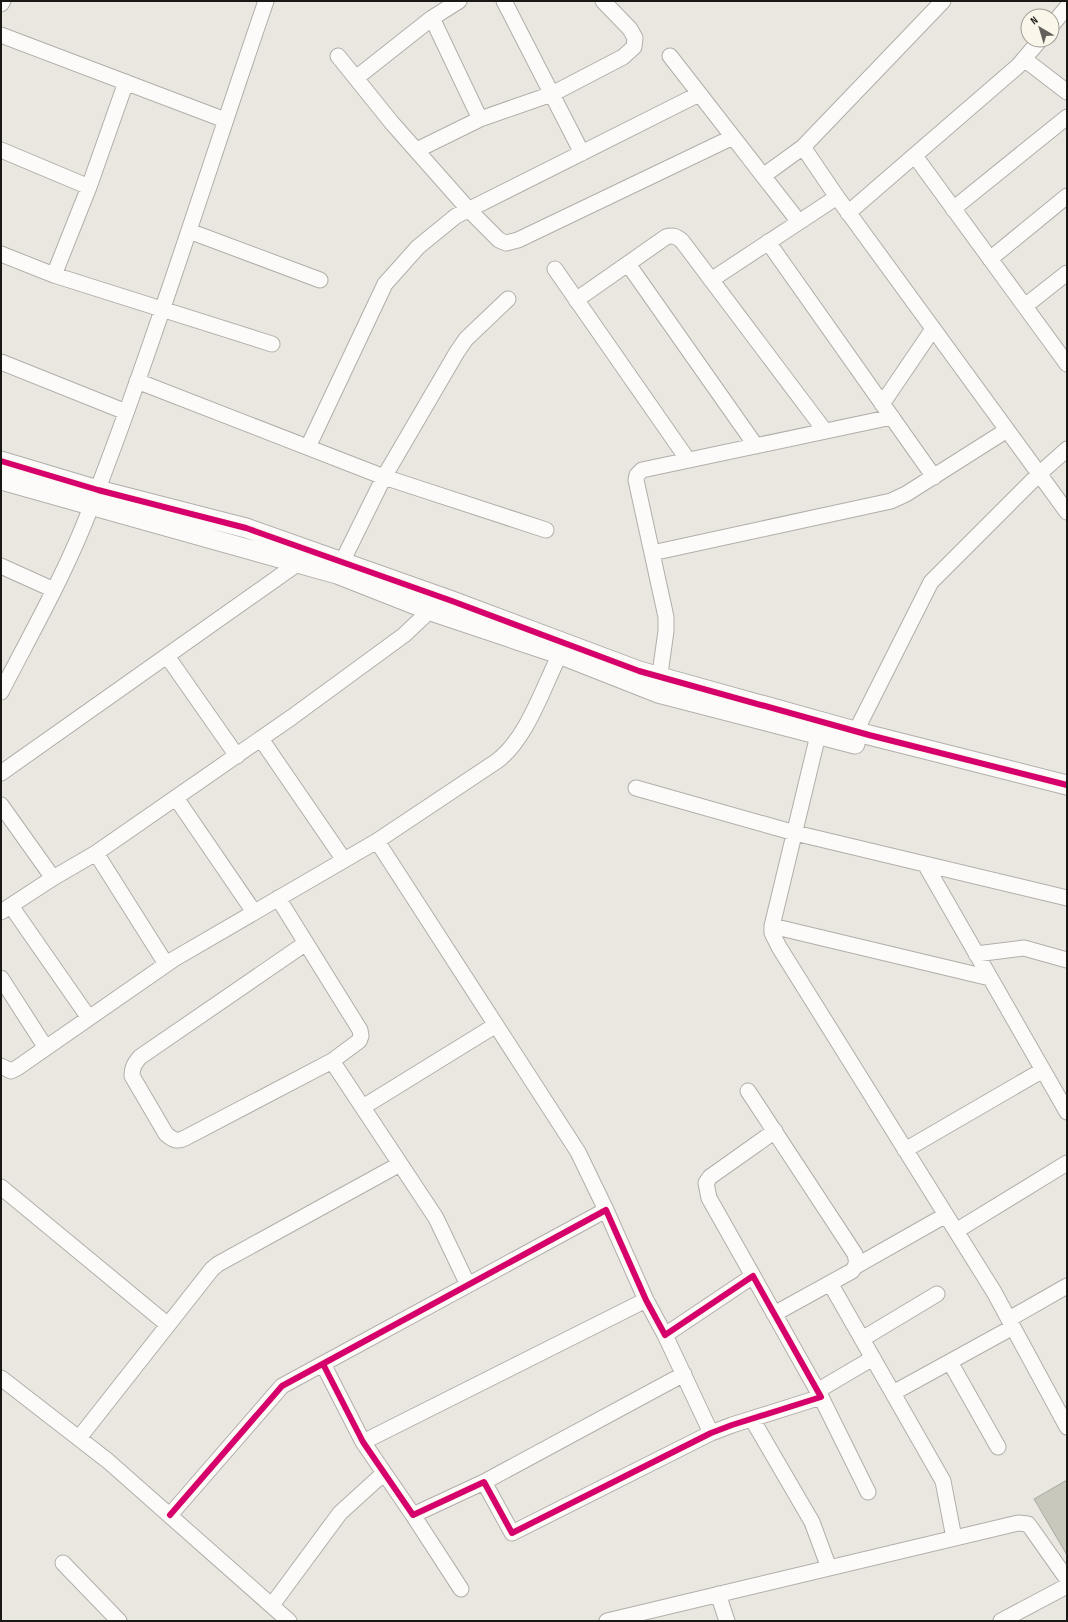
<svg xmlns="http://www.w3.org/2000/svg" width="1068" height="1622" viewBox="0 0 1068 1622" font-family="'Sofia Sans Condensed',sans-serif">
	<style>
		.building { fill: #c8c9bc; stroke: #aaa9a5 }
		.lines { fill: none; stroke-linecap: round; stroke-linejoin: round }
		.minor-casing { stroke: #b1aea9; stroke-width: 17 }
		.tertiary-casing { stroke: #b1aea9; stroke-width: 21 }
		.minor { stroke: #fcfbfa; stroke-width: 15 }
		.tertiary { stroke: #fcfbfa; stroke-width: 19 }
		.cycleway-casing { stroke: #fbf6ea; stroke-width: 8 }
		.cycleway { stroke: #d6006c; stroke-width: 6 }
	</style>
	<rect width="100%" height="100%" fill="#eae7e0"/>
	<path class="building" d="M1067 1480V1555L1034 1499Z"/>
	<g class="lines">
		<g class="minor-casing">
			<path id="minor" d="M504 1 582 153
				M1 4 3 1
				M432 18 480 119
				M1052 25 1067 7
				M1 35 225 120
				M338 56 392 123 469 210 499 240 506 243 518 240 733 137
				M670 56 799 222
				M1024 59 1067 92
				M356 78 432 18 459 1
				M803 147 837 197 1067 512
				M1 150 89 187
				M417 150 480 119 552 94 623 57 634 47 635 38 630 29 603 1
				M915 156 1067 364
				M763 176 803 147 943 1
				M953 209 1067 117
				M848 213 1018 66 1040 40
				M189 231 320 280
				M768 242 934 477
				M1 254 54 275 272 344
				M990 259 1067 196
				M628 264 756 446
				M555 269 688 460
				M54 275 89 187 126 82
				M711 280 837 197
				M576 300 666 237C673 235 676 236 682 241L825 431
				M1025 306 1067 273
				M1 362 126 412
				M137 381 384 477 546 530
				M882 404 933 329
				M308 447 385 284 418 247 456 216 699 94
				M652 553 891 501 906 494 1007 430
				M342 562 384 477 457 352 466 339 508 299
				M1 566 54 590
				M167 656 237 756
				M658 688 666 631V617L636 480 637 475 642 470 892 417
				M1 692C33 630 68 569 92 504 156 339 208 169 266 1
				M822 724 818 735 772 926V933L779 947 994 1292 1067 1427
				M261 739 344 860
				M854 741 856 731 931 582 1039 474 1067 449
				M1 773 304 559
				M636 788 795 833 1067 898
				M176 798 254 912
				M1 805 53 878
				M377 841 578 1152 606 1210
				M96 853 166 964
				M925 864 1067 1112
				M278 898 360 1030 361 1036 359 1041 332 1061 185 1138C177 1142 173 1140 166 1134L132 1076C132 1067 135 1063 140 1057L306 943
				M11 906 89 1018
				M1 912 53 878 96 853 292 717 404 635 437 604
				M772 926 990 978
				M976 954 1024 948 1067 960
				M1 978 46 1048
				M332 1061 436 1218 468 1285
				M1 1066 11 1071 17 1068 174 959 377 841 497 761C529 737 545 681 564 646
				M748 1091 855 1254C857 1262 857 1265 852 1271L774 1314
				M363 1107 496 1025
				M905 1150 1043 1070
				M1 1187 168 1325
				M956 1231 1067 1163
				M856 1266 946 1215
				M753 1276 709 1198 706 1183 710 1177 775 1131
				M830 1283 943 1481 954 1538
				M1009 1319 1067 1286
				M665 1335 711 1433
				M862 1339 937 1294
				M950 1362 998 1447
				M1 1378 108 1461 289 1621
				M817 1391 873 1358
				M893 1393 1013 1327
				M821 1397 868 1492
				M752 1419 812 1522 829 1568
				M79 1438 212 1269 218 1264 400 1164
				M363 1442 646 1300
				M484 1482 684 1374
				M170 1515 282 1386 606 1210 646 1300 665 1335 753 1276 821 1397 732 1425 711 1433 512 1533 484 1482 413 1515 363 1442 323 1364
				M413 1515 461 1589
				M63 1563 119 1621
				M718 1594 727 1621
				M272 1605 340 1513 384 1473
				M607 1621 1018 1523 1028 1524 1031 1528 1067 1579
				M1001 1621 1067 1586"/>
		</g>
		<g class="tertiary-casing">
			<path id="tertiary" d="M1 461 98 490 246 528 452 601 639 671 869 735 1067 785
				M1 480 337 574 431 611 559 654 658 693 855 744"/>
		</g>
		<use href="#minor" class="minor"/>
		<use href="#tertiary" class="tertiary"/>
		<g class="cycleway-casing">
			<path id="cycleway" d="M1 461 98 490 246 528 452 601 639 671 869 735 1067 785
				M170 1515 282 1386 606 1210 646 1300 665 1335 753 1276 821 1397 732 1425 711 1433 512 1533 484 1482 413 1515 363 1442 323 1364"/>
		</g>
		<use href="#cycleway" class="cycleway"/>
	</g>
	<rect width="1068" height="1622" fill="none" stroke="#1a1814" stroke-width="4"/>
	<g transform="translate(1040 28) rotate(322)"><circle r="19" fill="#fbf6ea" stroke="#a19d94"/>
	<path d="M0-3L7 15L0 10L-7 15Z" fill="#63605b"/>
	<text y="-6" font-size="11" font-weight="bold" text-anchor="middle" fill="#1a1814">N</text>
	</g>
</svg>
